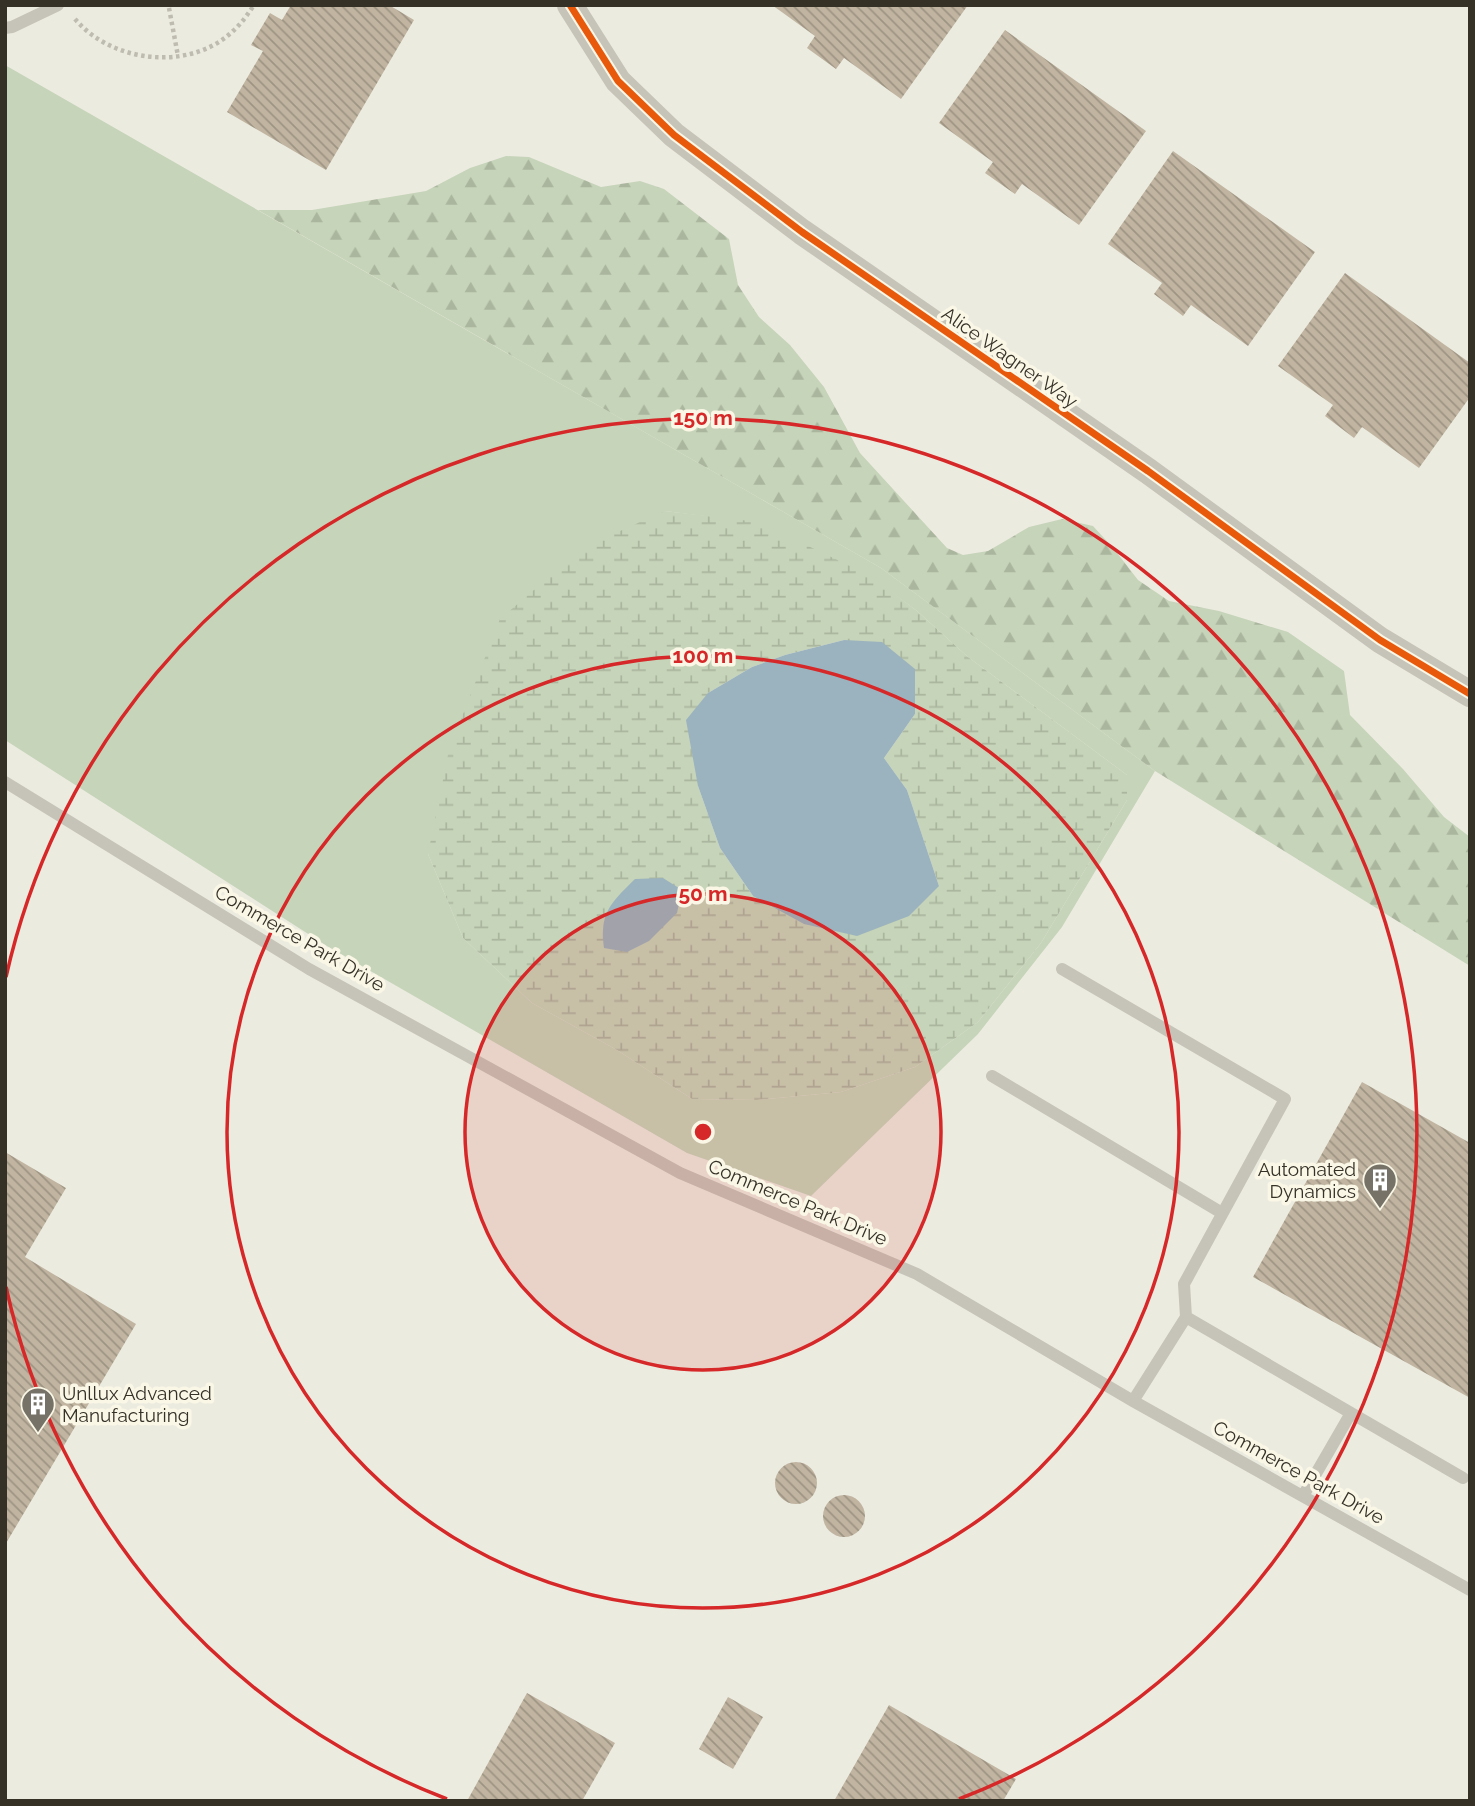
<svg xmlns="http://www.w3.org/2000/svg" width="1475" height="1806" viewBox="0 0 1475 1806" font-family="Raleway,sans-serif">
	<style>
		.grass { fill: #c6d4b9; fill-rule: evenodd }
		.forest { fill: url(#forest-firs) }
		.wetland { fill: url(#wetland-marsh); fill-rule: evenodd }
		.water { fill: #9bb3be }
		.building { fill: url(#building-back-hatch) }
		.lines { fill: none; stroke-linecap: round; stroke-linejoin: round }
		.path { stroke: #bebbb1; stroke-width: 4.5; stroke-dasharray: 3.5 3.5; stroke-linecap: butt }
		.service { stroke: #c6c3b8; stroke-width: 12 }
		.minor { stroke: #c6c3b8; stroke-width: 26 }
		.cycleway-casing { stroke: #faf7e6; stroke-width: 11 }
		.cycleway { stroke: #e8590c; stroke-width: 7 }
		.ring { fill: none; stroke: #d62828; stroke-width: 3.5 }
		.labels { text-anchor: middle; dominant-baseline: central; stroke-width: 7; stroke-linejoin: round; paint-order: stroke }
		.street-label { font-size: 19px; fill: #363127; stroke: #faf7e6 }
		.poi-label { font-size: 19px; fill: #363127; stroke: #faf7e6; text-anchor: end }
		.centre { fill: #d62828; stroke: #faf7e6; stroke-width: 3.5 }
		.ring-label { font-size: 21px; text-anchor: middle; font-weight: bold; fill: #d62828; stroke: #faf7e6; stroke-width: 7; stroke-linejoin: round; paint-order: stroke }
	</style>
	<defs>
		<pattern id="forest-firs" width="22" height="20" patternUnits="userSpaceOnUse" patternTransform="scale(1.75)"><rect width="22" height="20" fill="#c6d4b9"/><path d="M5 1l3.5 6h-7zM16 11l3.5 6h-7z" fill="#abb69f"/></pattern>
		<pattern id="wetland-marsh" width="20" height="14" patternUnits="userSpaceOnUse" patternTransform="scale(1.75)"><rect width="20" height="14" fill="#c6d4b9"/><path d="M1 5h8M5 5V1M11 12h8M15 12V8" fill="none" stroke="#abb69f"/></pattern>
		<pattern id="building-back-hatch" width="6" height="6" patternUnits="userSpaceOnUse" patternTransform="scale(1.75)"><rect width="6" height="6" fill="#c1b5a1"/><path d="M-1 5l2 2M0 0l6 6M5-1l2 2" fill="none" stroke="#9e9483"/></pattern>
	</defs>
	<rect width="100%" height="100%" fill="#ecebe0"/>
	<path class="grass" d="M5 65 881 568 1155 771 1062 927 978 1034 811 1196 687 1153 327 946 5 740ZM665 511 758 523 871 577 917 611 968 657 1127 775V800L1041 943 978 1022 915 1067 841 1092 757 1100 692 1099 617 1050 532 1003 463 938 428 854Z"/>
	<path class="forest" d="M506 156 529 157 601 187 640 181 664 189 729 239 738 285 759 317 790 345 824 387 860 453 947 548 963 555 988 551 1029 527 1062 519 1093 526 1114 549 1138 580 1169 601 1219 611 1288 632 1344 671 1350 715 1403 769 1444 817 1470 837V966L1155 771 881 568 258 210H312L426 191 470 168Z"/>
	<path class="wetland" d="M665 511 758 522 871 576 917 611 968 657 1127 775V800L1041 943 978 1022 915 1067 841 1092 757 1100 692 1099 617 1050 532 1003 463 938 428 854 449 750 500 619 584 547ZM844 640 915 714 884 758 907 790 939 886 753 896 720 848 698 786 708 693 752 667 785 655Z"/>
	<path class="water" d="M844 640 882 642 915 669V714L884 758 907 790 939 886 909 916 857 936 804 924 753 896 720 848 698 786 686 720 708 693 752 667 785 655Z
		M663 878 682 890 677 913 649 941 627 952 604 948C599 912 612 902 635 879Z"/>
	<path class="building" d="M291 5H389L414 20 326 170 227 112 263 51 251 45 270 13 282 20Z
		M772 5H968L901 99 844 58 836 69 807 48 815 36Z
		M1005 30 1146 131 1079 225 1022 184 1015 194 985 173 993 162 939 123Z
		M1173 151 1315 252 1248 346 1191 305 1183 316 1154 294 1162 283 1108 244Z
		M1345 273 1470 363V397L1419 468 1362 427 1354 438 1325 416 1333 405 1278 366Z
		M1362 1082 1470 1143V1398L1253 1277Z
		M5 1152 66 1188 25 1257 136 1324 5 1545Z
		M775 1483a21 21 0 1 1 42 0a21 21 0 1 1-42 0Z
		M823 1516a21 21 0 1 1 42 0a21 21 0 1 1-42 0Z
		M527 1693 615 1743 582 1801H467Z
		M728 1697 763 1717 733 1769 699 1749Z
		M889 1705 1016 1779 1003 1801H834Z"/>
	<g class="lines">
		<path class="path" d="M169 8 178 56
			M75 19C112 63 190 72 233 31 241 24 248 14 254 5"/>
		<path class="service" d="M5 28 12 27 58 5
			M5 782 309 969 680 1173 917 1274 1133 1401 1470 1590
			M1062 969 1285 1099 1184 1284 1186 1317 1133 1401
			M992 1076 1222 1213
			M1186 1317 1351 1413
			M1303 1496 1351 1413 1463 1478"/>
		<path class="minor" d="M570 5 618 81 674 135 802 232 1148 471 1380 640 1470 694"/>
		<g class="cycleway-casing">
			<path id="cycleway" d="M570 5 618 81 674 135 802 232 1148 471 1380 640 1470 694"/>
		</g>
		<use href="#cycleway" class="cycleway"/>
	</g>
	<circle cx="703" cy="1132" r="238" fill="#d62828" fill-opacity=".12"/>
	<g class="ring">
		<circle cx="703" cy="1132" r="238"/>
		<circle cx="703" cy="1132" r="476"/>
		<path d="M447 1799A714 714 0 0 1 6 1287M6 977A714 714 0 1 1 959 1799"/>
	</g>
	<defs>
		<g id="building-pin" transform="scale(1.75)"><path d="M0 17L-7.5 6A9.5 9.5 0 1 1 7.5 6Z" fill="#767268" stroke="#faf7e6"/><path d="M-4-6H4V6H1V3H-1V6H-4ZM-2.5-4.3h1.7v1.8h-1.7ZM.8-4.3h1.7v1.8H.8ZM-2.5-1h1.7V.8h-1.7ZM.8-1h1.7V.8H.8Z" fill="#fff"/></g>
	</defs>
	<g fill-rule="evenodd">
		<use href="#building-pin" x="1380" y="1180"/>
		<use href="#building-pin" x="38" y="1404"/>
	</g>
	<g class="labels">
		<g class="street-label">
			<text transform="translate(1010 357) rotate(35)">Alice Wagner Way</text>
			<text transform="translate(300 938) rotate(30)">Commerce Park Drive</text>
			<text transform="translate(798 1202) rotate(23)">Commerce Park Drive</text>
			<text transform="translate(1299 1472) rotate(29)">Commerce Park Drive</text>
		</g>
		<g class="poi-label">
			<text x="1356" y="1169">Automated<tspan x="1356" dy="22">Dynamics</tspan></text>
			<text x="62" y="1393" text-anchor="start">Unllux Advanced<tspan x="62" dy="22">Manufacturing</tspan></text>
		</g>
	</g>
	<circle cx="703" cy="1132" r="10" class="centre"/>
	<g class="ring-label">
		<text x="703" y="425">150 m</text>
		<text x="703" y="663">100 m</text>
		<text x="703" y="901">50 m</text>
	</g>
	<rect width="1475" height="1806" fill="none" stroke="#363127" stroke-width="14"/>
</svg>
